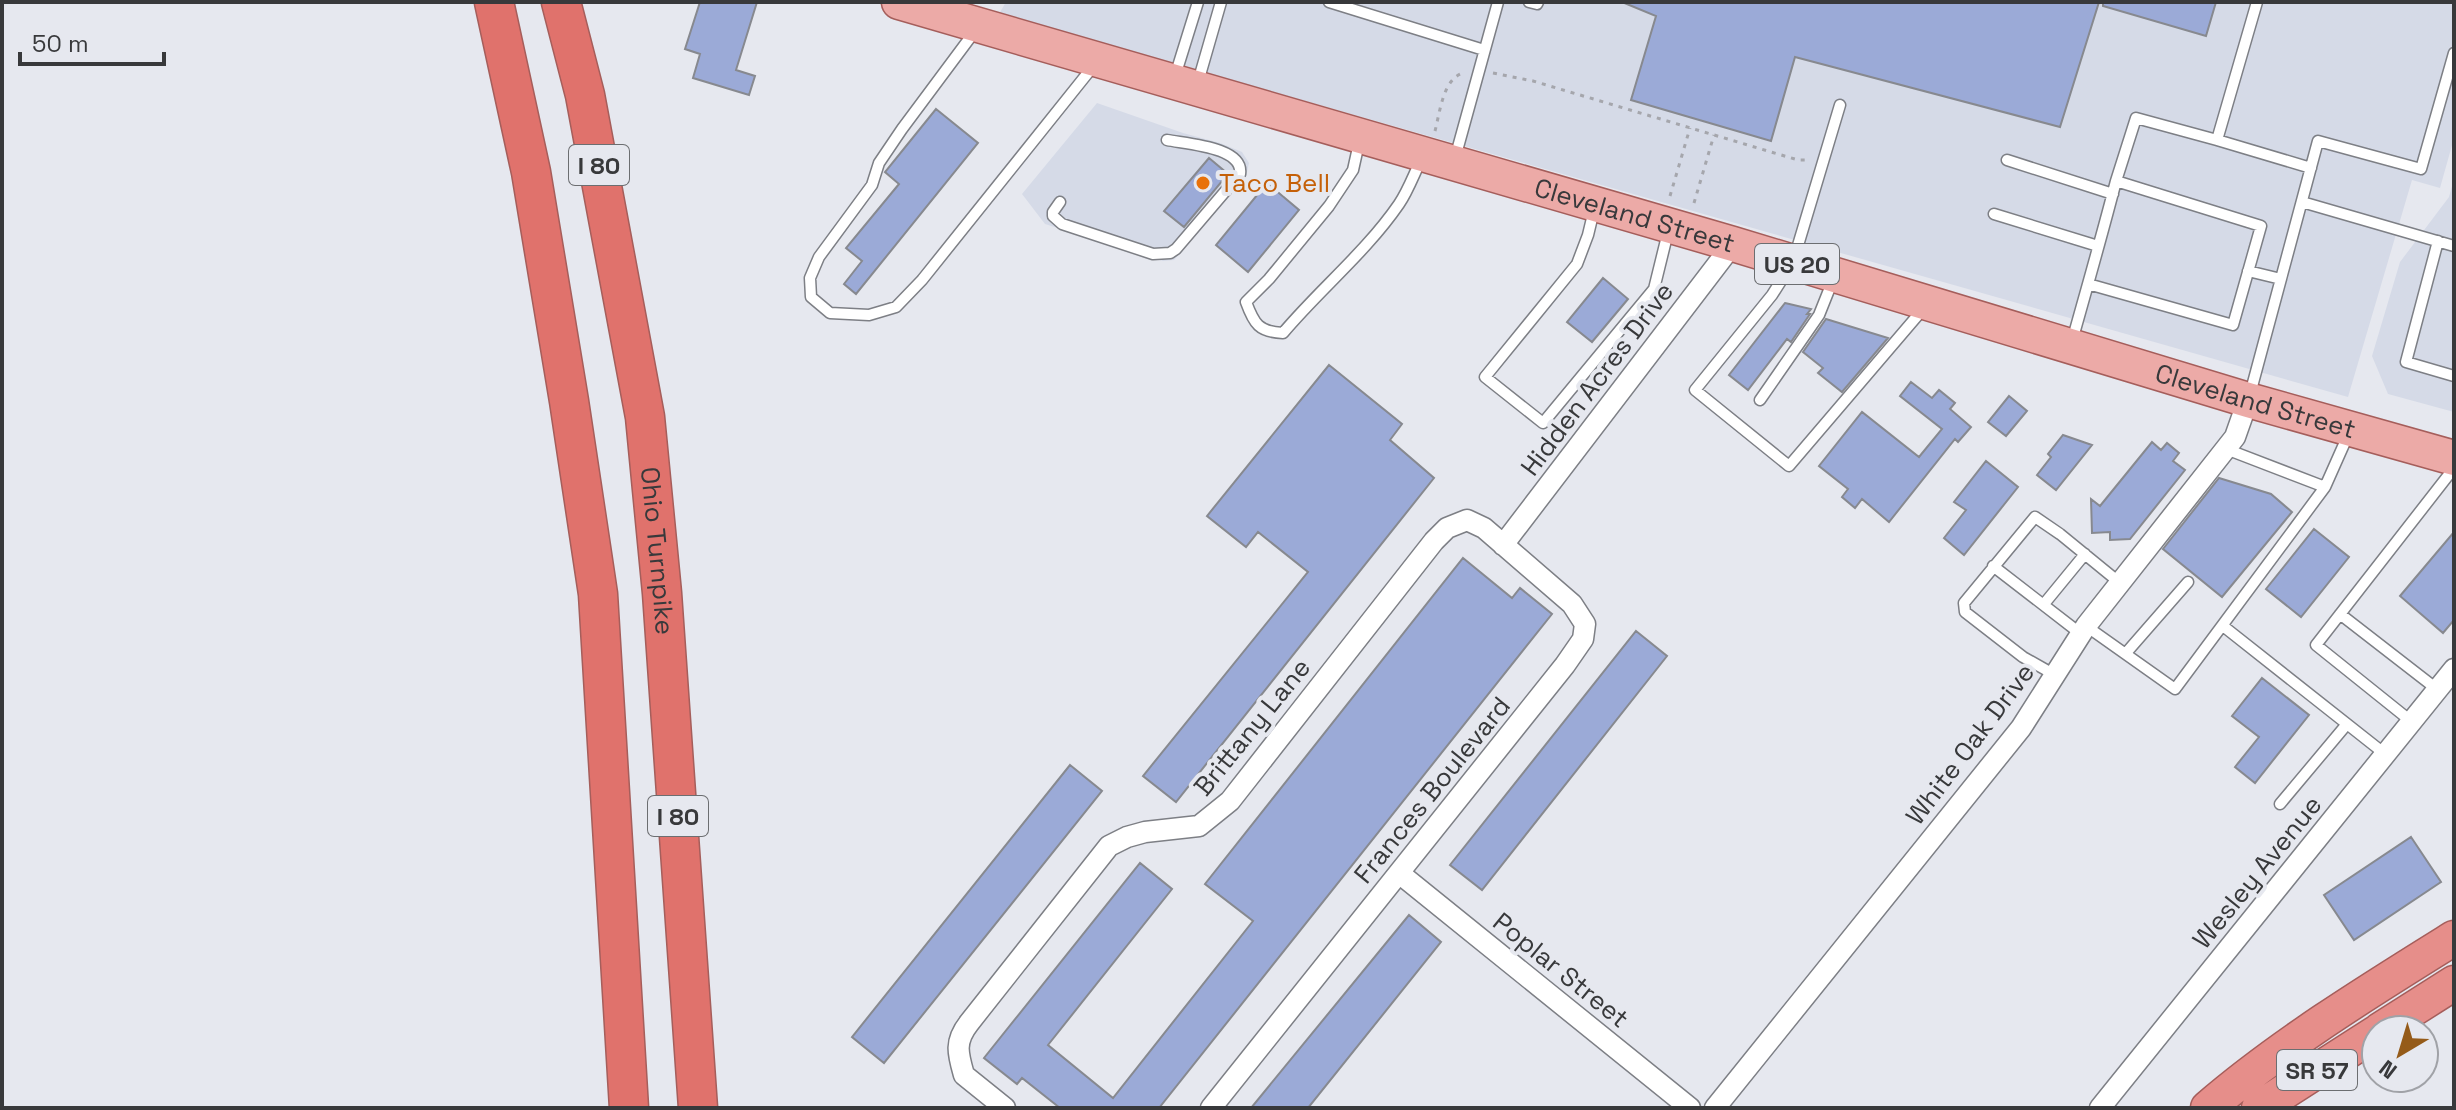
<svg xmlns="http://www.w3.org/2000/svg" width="2456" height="1110" viewBox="0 0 2456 1110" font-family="'Space Grotesk',sans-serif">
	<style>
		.built { fill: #d5dae7 }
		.building { fill: #9baad7; stroke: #87898f; stroke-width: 2 }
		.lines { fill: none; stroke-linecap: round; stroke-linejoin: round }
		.service-casing { stroke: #7d7f85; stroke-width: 13 }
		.minor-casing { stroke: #7d7f85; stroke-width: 23 }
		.primary-casing { stroke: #a55e5b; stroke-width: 37 }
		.trunk-casing { stroke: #a55e5b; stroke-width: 37 }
		.motorway-casing { stroke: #a55e5b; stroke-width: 41 }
		.path { stroke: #a5a6ac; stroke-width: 3; stroke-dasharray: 4 6; stroke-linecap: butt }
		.service { stroke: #fff; stroke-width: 10 }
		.minor { stroke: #fff; stroke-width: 20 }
		.primary { stroke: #ecaaa7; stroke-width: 34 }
		.trunk { stroke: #e68e8a; stroke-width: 34 }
		.motorway { stroke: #e0726c; stroke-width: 38 }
		.food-dot { fill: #e8710a; stroke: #e6e8ef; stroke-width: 3 }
		.labels { text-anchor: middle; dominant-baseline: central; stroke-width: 8; stroke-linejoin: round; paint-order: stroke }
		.shield { fill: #e6e8ef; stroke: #6c6e71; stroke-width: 2 }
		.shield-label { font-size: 24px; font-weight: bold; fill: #38393b }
		.food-label { font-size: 26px; fill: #c56008; stroke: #e6e8ef; text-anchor: start }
		.street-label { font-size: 26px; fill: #38393b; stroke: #e6e8ef }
	</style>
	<rect width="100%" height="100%" fill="#e6e8ef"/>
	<path class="built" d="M1006 2H2454V138L2440 188 2412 180 2348 397 999 14Z
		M1097 103 1183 133 1220 143 1242 152 1249 163 1246 177 1174 260 1163 261 1045 224 1022 194Z
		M2454 179V412L2388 394 2372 356 2400 262 2449 197Z"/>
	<path class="building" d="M700 2H757L736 70 755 76 749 95 693 78 700 54 685 49Z
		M1622 2H2099L2060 127 1795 57 1771 141 1631 100 1656 16Z
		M2103 2H2216L2206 36 2103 6Z
		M936 109 978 143 856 294 844 284 862 261 846 248 899 184 885 172Z
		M1209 158 1228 174 1184 227 1164 211Z
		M1267 183 1299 210 1248 272 1216 245Z
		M1603 278 1628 299 1592 342 1567 322Z
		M1785 303 1811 309 1807 314H1810L1791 342 1787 339 1748 390 1729 375Z
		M1826 319 1888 338 1842 392 1818 373 1823 368 1803 352Z
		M1329 365 1402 424 1390 440 1434 478 1176 802 1143 776 1308 572 1258 532 1246 547 1207 516Z
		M1911 382 1932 398 1939 390 1955 403 1950 409 1971 427 1958 442 1955 439 1889 522 1862 499 1855 508 1842 497 1848 489 1819 466 1862 412 1919 457 1942 429 1900 396Z
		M2009 396 2027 411 2006 436 1988 422Z
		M2063 435 2092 445 2056 490 2037 475 2051 457 2048 454Z
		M2152 442 2161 450 2167 443 2179 453 2173 461 2185 470 2130 539 2110 540V532L2092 533 2091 499 2100 506Z
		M1986 461 2018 487 1964 555 1944 538 1966 510 1954 502Z
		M2219 478 2271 494 2292 512 2222 597 2163 549Z
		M2314 529 2349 557 2301 617 2266 589Z
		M2454 532V620L2443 633 2400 596Z
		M1463 558 1512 598 1520 588 1552 614 1159 1108H1060L1022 1078 1017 1084 984 1058 1140 863 1172 889 1048 1045 1113 1098 1253 921 1205 884Z
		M1636 631 1667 656 1482 890 1450 865Z
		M2262 678 2309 715 2255 783 2235 767 2259 737 2232 716Z
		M1070 765 1102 791 884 1063 852 1037Z
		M2411 837 2441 882 2354 940 2324 895Z
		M1409 915 1441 942 1308 1108H1251Z"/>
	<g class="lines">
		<g class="service-casing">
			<path id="service" d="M1329 2 1484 50
				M1529 2 1537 4 1538 2
				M2257 2 2217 140 2311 168
				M975 31 902 129 879 163 872 185 819 257 810 278 811 297 830 313 869 315 896 307 922 280 1095 64
				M1175 76 1198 2
				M1198 82 1221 2
				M1840 105 1793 262 1772 295 1695 390 1789 466 1924 308
				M1359 143 1353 170 1329 206 1269 279 1246 302C1254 324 1259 332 1283 333 1320 289 1366 252 1399 204 1408 191 1414 174 1421 160
				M1455 158 1498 2
				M2007 160 2113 194
				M2116 181 2136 118 2217 140
				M1060 202 1053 212V216L1062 224 1153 254 1170 253 1176 249 1240 174C1244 147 1187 144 1167 140
				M2302 202 2454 246
				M1594 210 1588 235 1577 264 1485 377 1543 423 1654 289 1668 232
				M1994 214 2098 246
				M2438 241 2406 362 2454 376
				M2248 271 2281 279
				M2072 341C2087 288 2102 235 2116 181L2261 226 2233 325 2088 284
				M2250 394 2318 141 2421 169 2454 53
				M1760 400 1819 315 1833 280
				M2226 449 2325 487 2349 433
				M1993 566 2081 634
				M2044 604 2085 554
				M2340 614 2438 690
				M2086 626 2175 689 2325 487
				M2223 626 2385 754
				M2126 653 2188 582
				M2055 675 2023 657 1965 612 1964 603 2035 517 2060 534 2120 583
				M2412 722 2316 645 2454 468
				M2280 804 2347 724"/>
		</g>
		<g class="minor-casing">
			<path id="minor" d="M1503 545 1733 244
				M1399 873 1690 1108
				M1005 1108 964 1075C958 1054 954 1042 969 1023L1109 846 1127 837 1145 832 1199 826 1230 801 1434 541 1447 528 1467 520 1484 528 1572 604 1585 624 1583 639 1565 665 1211 1108
				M1715 1108 2021 728 2086 626 2235 437 2248 400
				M2100 1108 2454 669"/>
		</g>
		<g class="primary-casing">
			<g id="primary">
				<path id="s1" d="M899 2 1733 244 2248 400 2454 458"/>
			</g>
		</g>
		<g class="trunk-casing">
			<path id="trunk" d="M2380 1030 2454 983
				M2208 1108C2281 1045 2372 989 2454 938
				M2259 1108 2376 1033"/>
		</g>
		<g class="motorway-casing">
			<g id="motorway">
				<path d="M494 2 531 172 569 401 598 594 629 1108"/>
				<path id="s2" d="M561 2 585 95 645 417 662 593 698 1108"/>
			</g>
		</g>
		<path class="path" d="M1493 73 1533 81 1798 160H1809
			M1435 131C1440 112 1443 79 1463 73
			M1670 196 1690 128
			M1694 203 1714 135"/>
		<use href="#service" class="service"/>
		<use href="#minor" class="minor"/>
		<use href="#primary" class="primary"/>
		<use href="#trunk" class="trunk"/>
		<use href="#motorway" class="motorway"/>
	</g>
	<circle class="food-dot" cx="1203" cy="183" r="8"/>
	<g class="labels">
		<g class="shield">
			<rect x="569" y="145" width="60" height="40" rx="6"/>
			<rect x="1755" y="244" width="84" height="40" rx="6"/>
			<rect x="648" y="796" width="60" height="40" rx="6"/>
			<rect x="2277" y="1050" width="80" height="40" rx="6"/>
		</g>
		<g class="shield-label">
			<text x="599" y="165">I 80</text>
			<text x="1797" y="264">US 20</text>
			<text x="678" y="816">I 80</text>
			<text x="2317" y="1070">SR 57</text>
		</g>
		<g class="food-label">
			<text x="1219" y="183">Taco Bell</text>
		</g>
		<g class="street-label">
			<text stroke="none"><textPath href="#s1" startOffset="766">Cleveland Street</textPath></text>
			<text transform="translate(1597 379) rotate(-53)">Hidden Acres Drive</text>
			<text stroke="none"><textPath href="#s1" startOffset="1414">Cleveland Street</textPath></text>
			<text stroke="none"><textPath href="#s2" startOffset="558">Ohio Turnpike</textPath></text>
			<text transform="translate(1252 727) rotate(-51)">Brittany Lane</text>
			<text transform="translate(1970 744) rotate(-53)">White Oak Drive</text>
			<text transform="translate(1432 790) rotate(-51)">Frances Boulevard</text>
			<text transform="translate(2257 872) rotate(-51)">Wesley Avenue</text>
			<text transform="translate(1561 970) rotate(39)">Poplar Street</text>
		</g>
	</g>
	<rect width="2456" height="1110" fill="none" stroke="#38393b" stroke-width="8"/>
	<g transform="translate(2400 1054) rotate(218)"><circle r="38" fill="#e6e8ef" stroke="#a0a2a7" stroke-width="2"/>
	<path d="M0-6L14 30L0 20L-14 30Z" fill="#955b19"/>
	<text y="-12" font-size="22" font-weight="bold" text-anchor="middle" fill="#38393b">N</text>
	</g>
	<path d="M20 52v12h144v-12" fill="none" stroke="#38393b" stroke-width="4"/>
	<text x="32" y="52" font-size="24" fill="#38393b" stroke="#e6e8ef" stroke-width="6" paint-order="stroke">50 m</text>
</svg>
